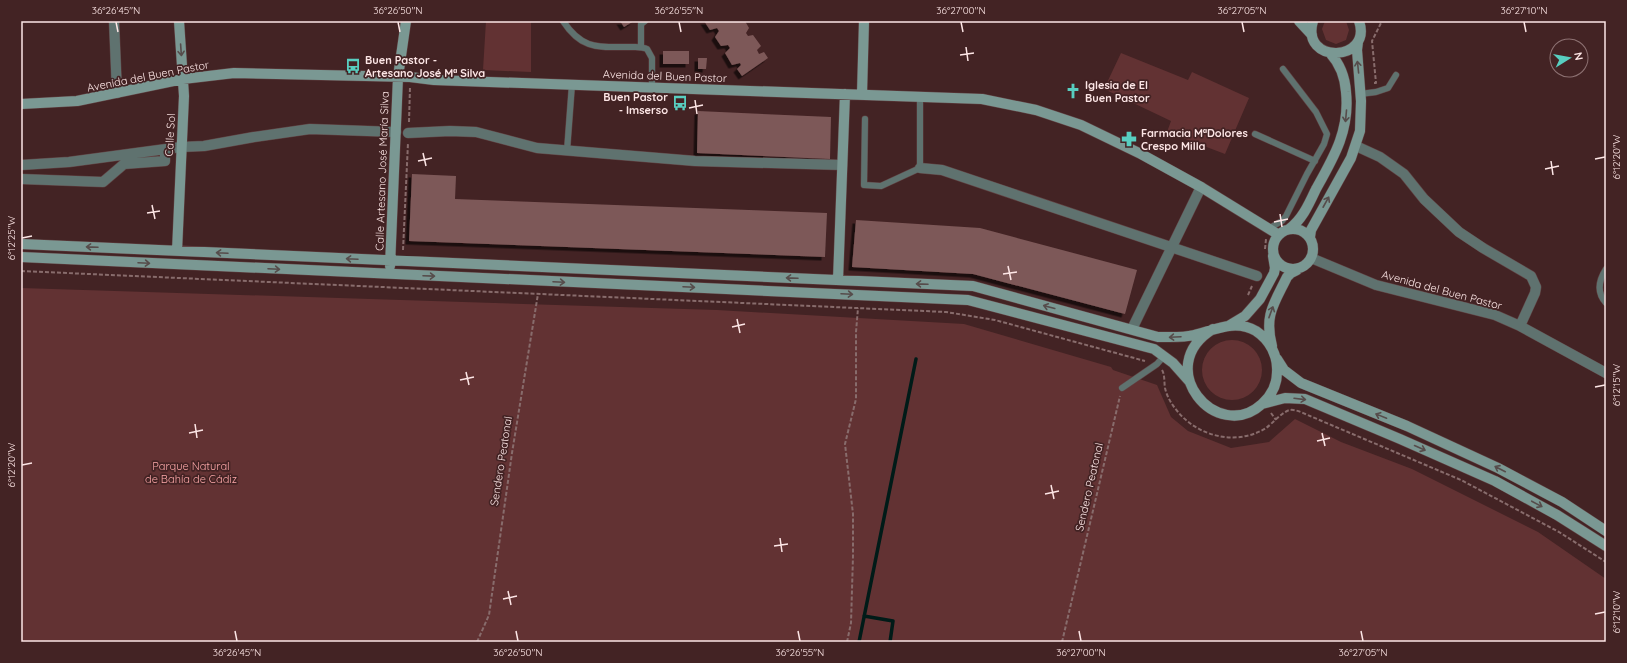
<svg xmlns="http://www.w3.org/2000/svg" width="1627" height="663" viewBox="0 0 1627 663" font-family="Quicksand,sans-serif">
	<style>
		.green { fill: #623233 }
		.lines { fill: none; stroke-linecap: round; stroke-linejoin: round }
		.stream { stroke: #001b18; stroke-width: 3.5 }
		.building { fill: #7d5858; filter: url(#shadow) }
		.lane-casing { stroke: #614243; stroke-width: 7 }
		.street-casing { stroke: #614243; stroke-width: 11 }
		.secondary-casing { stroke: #614243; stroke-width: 11 }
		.path { stroke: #886c6c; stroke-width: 2; stroke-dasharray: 4 2; stroke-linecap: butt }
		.lane { stroke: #5f726f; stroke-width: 6 }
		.street { stroke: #5f726f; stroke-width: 10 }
		.secondary { stroke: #7a9893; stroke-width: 10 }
		.oneway { stroke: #564c4b }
		.ticks { fill: none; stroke: #fde6e6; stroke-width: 1.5 }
		.labels { text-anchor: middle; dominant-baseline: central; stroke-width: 3.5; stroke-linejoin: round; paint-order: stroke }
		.poi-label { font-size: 11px; font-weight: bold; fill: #fde6e6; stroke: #432324; text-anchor: start }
		.street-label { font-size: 11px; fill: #fde6e6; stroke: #432324 }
		.park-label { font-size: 11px; fill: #fda8a9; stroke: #432324 }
		.neatline { fill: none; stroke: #fde6e6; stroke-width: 1.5 }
		.ticks-label { font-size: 10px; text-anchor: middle; fill: #fde6e6 }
	</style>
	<defs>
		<filter id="shadow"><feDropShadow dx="-3.5" dy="3.5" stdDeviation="0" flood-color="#0009"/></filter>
	</defs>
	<rect width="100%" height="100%" fill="#432324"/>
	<path class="green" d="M486 21H531V72L483 70Z
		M1325 21H1346L1349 30 1346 40 1336 44 1326 40 1322 29Z
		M1121 53 1188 80 1192 72 1249 98 1225 154 1167 132 1171 121 1104 89Z
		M21 288 717 310 964 324 1111 367 1113 370 1157 385 1171 417 1188 431 1231 448 1269 442 1295 419 1341 442 1412 469 1538 532 1606 579V642H21Z
		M1202 370a30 30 0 1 1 60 0a30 30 0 1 1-60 0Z"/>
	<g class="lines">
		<path class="stream" d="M864 616 893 621 890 642
			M859 642 916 359"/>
	</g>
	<path class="building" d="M620 21H634L624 27Z
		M704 21H745L749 28 746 33 748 36 753 35 761 46 757 50 759 54 764 52 768 58 742 76 737 69 741 65 740 63 732 65 725 53 730 48 728 45 721 46 715 37 719 31 717 28 710 30Z
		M663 51H689V64H663Z
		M698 58H707L706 69H698Z
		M698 111 831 117 830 159 697 153Z
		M412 174 456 176 455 199 827 213 825 257 409 241Z
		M856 220 980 228 1137 270 1125 314 973 274 852 267Z"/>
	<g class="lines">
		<g class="lane-casing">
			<path id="lane" d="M563 21C582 50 598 47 629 47 635 47 642 46 647 49L652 58V88
				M641 47V24L645 21
				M1360 94 1376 92 1388 88 1396 75
				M865 119 864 185 881 186 920 168V97
				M1255 134 1315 161
				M567 151 572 84
				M1268 229 1282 221 1286 216 1307 174 1324 144 1327 134 1316 112 1283 69
				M1606 269C1599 280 1596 292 1606 303
				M1122 388 1157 364 1164 356"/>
		</g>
		<g class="street-casing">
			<path id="street" d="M114 21 117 93
				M408 133 450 131 476 132 537 148 695 161 842 165
				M1356 146 1380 157 1404 174 1424 199 1459 232 1483 248 1531 276 1536 287 1535 293 1520 326
				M21 165 69 162 181 147 204 146 254 137 310 129 396 132
				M920 168 942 170 1257 276
				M21 179 103 182 124 164 165 161V150
				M1311 258 1376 285 1495 315 1520 326 1606 373
				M1132 329 1201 187"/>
		</g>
		<g class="secondary-casing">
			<path id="secondary" d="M1299 21 1312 35
				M1313 21C1300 65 1373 62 1359 21
				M862 94 864 21
				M21 104 77 101 183 79 234 73 410 77 434 80 982 99 1036 110 1081 125 1141 154 1201 187 1279 235
				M1273 249a20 20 0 1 1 40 0a20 20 0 1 1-40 0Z
				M1289 229C1302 220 1309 204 1316 189 1334 157 1350 130 1346 92 1345 77 1340 64 1330 53
				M1310 237 1311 230 1351 158 1360 131 1361 101 1357 50 1358 42
				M21 244 973 286 1158 337C1170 337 1182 338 1194 335 1215 330 1235 319 1256 331 1270 340 1278 356 1277 372 1277 385 1271 396 1262 404 1217 445 1151 367 1213 329
				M177 251 184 96 179 21
				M21 257 968 300 1154 349 1173 363 1189 381
				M390 266 398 77 406 21
				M838 280 845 94
				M1230 325 1245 316 1260 299 1274 273 1275 268 1273 256
				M1272 346C1264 315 1274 304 1287 277L1291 273 1297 270
				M1277 359 1284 370 1301 383 1407 426 1498 468 1562 502 1606 531
				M1262 404 1285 398 1305 399 1400 439 1495 481 1557 515 1606 546"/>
		</g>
		<path class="path" d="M1374 83H1376L1372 41 1382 21
			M409 122 410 87
			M1265 249 1266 239
			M403 250 408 143
			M21 271 946 312 995 320 1145 361
			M1248 295 1252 286
			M1162 370C1165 375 1164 382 1165 388 1167 397 1172 405 1178 412 1199 437 1237 446 1266 428 1272 424 1283 411 1290 410 1296 409 1305 414 1310 416L1461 480 1559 532 1606 562
			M1271 413 1276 420
			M477 642 489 615 512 453 538 294
			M847 642 851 623 853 556V514L845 444 856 399V332L858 308
			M1062 642 1120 396"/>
		<use href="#lane" class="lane"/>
		<use href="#street" class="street"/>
		<use href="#secondary" class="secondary"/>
	</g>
	<defs><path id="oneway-shaft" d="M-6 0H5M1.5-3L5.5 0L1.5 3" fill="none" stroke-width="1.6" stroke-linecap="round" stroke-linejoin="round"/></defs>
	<g class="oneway">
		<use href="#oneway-shaft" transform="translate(181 50) rotate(86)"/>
		<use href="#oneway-shaft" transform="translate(1358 67) rotate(-96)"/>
		<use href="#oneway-shaft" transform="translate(1346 116) rotate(95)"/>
		<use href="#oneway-shaft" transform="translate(1326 202) rotate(-61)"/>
		<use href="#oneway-shaft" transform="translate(92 247) rotate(-178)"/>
		<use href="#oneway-shaft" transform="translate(222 253) rotate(-177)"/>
		<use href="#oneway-shaft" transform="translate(352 259) rotate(-177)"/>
		<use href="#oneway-shaft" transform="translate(144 263) rotate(3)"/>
		<use href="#oneway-shaft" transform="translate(274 269) rotate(3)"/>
		<use href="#oneway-shaft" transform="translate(429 276) rotate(2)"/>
		<use href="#oneway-shaft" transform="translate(792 278) rotate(-178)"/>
		<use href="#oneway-shaft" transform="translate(559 282) rotate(3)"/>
		<use href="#oneway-shaft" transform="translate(922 284) rotate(-178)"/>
		<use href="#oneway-shaft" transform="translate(689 287) rotate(3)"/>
		<use href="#oneway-shaft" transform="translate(847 294) rotate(3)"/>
		<use href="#oneway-shaft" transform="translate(1049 307) rotate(-165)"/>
		<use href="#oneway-shaft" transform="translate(1271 312) rotate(-70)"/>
		<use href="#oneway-shaft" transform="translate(1175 337) rotate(177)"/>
		<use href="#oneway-shaft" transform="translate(1300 399) rotate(7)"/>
		<use href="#oneway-shaft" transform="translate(1381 416) rotate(-158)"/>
		<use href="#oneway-shaft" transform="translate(1420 448) rotate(24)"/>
		<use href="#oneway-shaft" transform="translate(1500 469) rotate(-153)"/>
		<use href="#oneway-shaft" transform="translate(1537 504) rotate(28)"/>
	</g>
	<path class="ticks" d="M116 22 118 32M398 22 400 32M679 22 681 32M961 22 963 32M1242 22 1244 32M1524 22 1526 32M966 47 968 61M960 55 974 53M695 100 697 114M689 108 703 105M423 153 426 166M1595 159 1605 157M418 161 432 158M1551 161 1553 175M1545 169 1559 166M152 205 155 219M147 213 160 211M1280 214 1282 227M1274 222 1288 219M22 238 32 236M1008 266 1011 280M1003 274 1017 272M737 319 740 333M732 327 745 324M466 372 469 385M460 380 474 377M1595 387 1605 385M195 424 197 438M189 433 203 430M1322 433 1325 446M1317 441 1330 438M22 465 32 463M1051 485 1054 499M1045 494 1059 491M780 538 782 552M774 546 788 544M508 591 511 605M503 599 517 596M1595 614 1605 612M235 631 237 641M516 631 518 641M798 631 800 641M1079 631 1081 641M1361 631 1363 641"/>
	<defs>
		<g id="bus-bare" transform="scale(1.2)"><path d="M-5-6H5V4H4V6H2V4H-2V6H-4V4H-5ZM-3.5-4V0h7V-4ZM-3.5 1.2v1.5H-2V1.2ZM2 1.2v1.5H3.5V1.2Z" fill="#58cec0" stroke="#432324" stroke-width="2.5" paint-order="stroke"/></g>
		<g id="church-bare" transform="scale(1.2)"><path d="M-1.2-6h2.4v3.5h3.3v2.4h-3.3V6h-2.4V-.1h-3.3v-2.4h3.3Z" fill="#58cec0" stroke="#432324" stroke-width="2.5" paint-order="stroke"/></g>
		<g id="pharmacy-bare" transform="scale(1.2)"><path d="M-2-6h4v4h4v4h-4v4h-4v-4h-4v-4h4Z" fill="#58cec0" stroke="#432324" stroke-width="2.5" paint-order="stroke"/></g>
	</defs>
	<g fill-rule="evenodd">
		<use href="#bus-bare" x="353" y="66"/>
		<use href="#church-bare" x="1073" y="91"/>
		<use href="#bus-bare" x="680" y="103"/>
		<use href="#pharmacy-bare" x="1129" y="139"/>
	</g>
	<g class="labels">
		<g class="poi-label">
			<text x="365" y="60">Buen Pastor -<tspan x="365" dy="13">Artesano José Mª Silva</tspan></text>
			<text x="1085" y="85">Iglesia de El<tspan x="1085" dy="13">Buen Pastor</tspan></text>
			<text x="668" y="97" text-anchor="end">Buen Pastor<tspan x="668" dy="13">- Imserso</tspan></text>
			<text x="1141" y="133">Farmacia MªDolores<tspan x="1141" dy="13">Crespo Milla</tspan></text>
		</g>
		<g class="street-label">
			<text transform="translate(148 76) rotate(-11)">Avenida del Buen Pastor</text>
			<text transform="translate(665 76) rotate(2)">Avenida del Buen Pastor</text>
			<text transform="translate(170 135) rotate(-87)">Calle Sol</text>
			<text transform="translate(382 171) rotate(-88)">Calle Artesano José María Silva</text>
			<text transform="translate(1442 290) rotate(15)">Avenida del Buen Pastor</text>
			<text transform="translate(501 461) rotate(-81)">Sendero Peatonal</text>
			<text transform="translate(1089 487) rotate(-77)">Sendero Peatonal</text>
		</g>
		<g class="park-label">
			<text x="191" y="466">Parque Natural<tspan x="191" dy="13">de Bahía de Cádiz</tspan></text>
		</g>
	</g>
	<rect width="1627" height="663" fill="none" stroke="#432324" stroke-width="44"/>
	<g transform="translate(1569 58) rotate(79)"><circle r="19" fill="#432324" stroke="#8d7172"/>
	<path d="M0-3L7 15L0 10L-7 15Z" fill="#58cec0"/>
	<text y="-6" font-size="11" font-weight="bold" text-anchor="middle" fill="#fde6e6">N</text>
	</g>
	<rect x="22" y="22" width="1583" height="619" class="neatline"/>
	<g class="ticks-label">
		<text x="116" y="14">36°26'45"N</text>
		<text x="398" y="14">36°26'50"N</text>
		<text x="679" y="14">36°26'55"N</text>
		<text x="961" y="14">36°27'00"N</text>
		<text x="1242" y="14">36°27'05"N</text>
		<text x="1524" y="14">36°27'10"N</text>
		<text transform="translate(1616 157) rotate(-90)" y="4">6°12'20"W</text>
		<text transform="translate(11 238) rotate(-90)" y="4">6°12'25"W</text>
		<text transform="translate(1616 385) rotate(-90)" y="4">6°12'15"W</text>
		<text transform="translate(11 465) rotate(-90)" y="4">6°12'20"W</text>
		<text transform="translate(1616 612) rotate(-90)" y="4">6°12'10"W</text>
		<text x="237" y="656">36°26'45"N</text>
		<text x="518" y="656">36°26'50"N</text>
		<text x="800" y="656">36°26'55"N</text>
		<text x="1081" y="656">36°27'00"N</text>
		<text x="1363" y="656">36°27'05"N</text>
	</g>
</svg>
